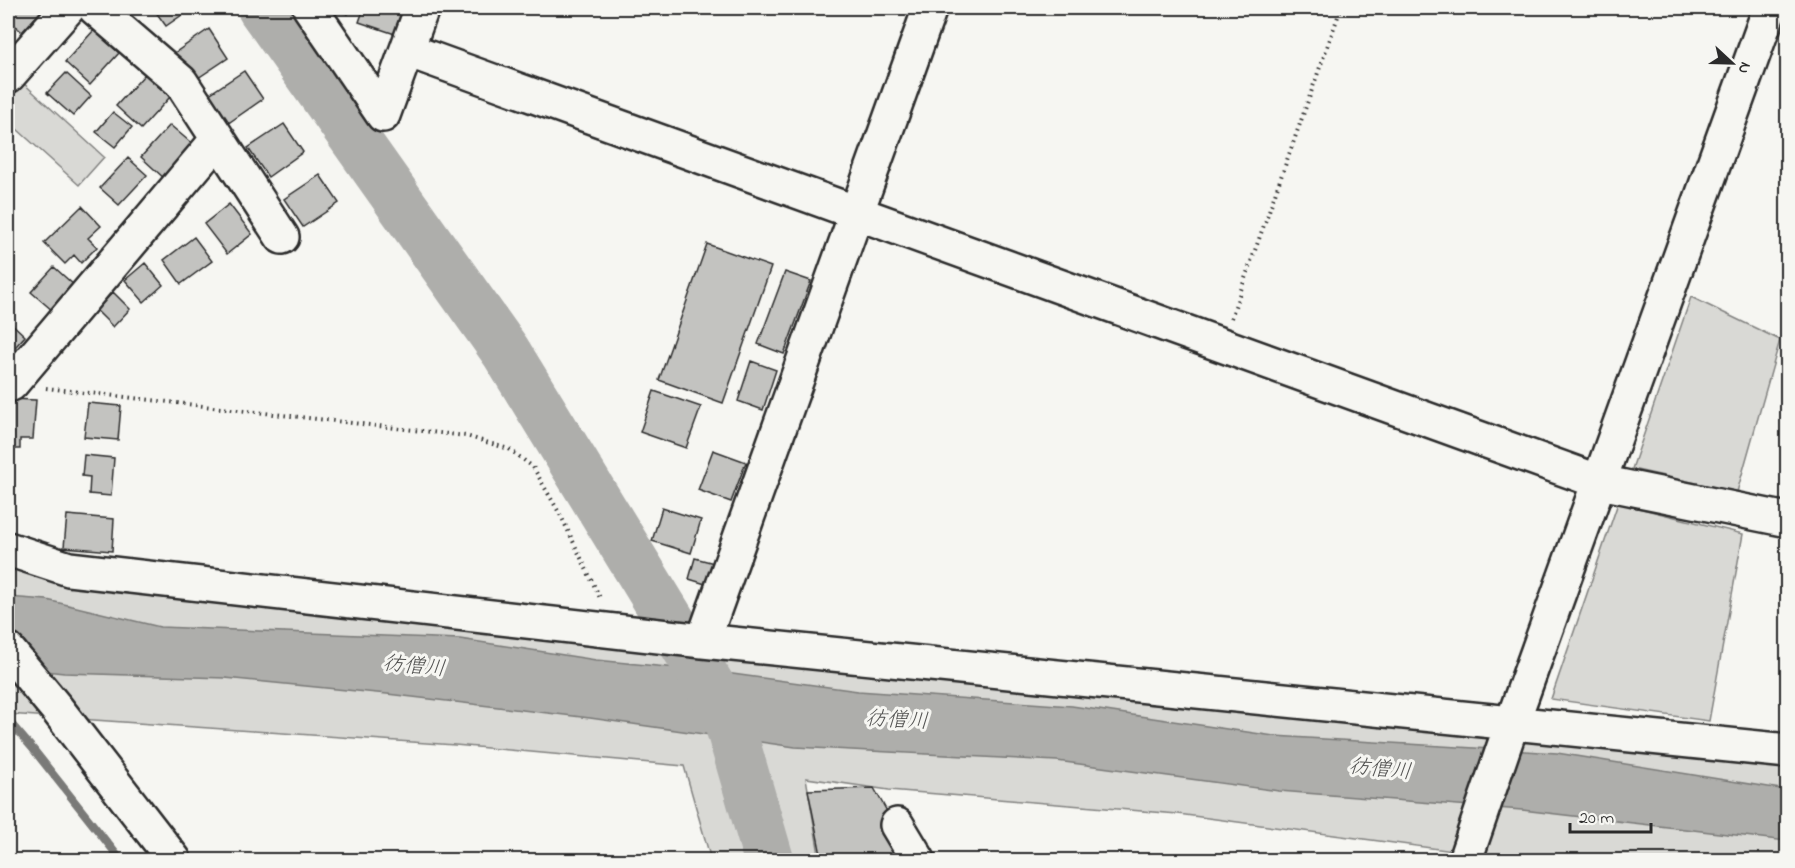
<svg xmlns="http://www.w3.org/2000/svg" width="1795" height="868" viewBox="0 0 1795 868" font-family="'Indie Flower','Klee One',sans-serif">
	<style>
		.green { fill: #d9d9d5; stroke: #828280; stroke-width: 1.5 }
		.water { fill: #aeaeab; stroke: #7a7a78; stroke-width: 1.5 }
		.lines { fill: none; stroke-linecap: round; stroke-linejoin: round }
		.stream { stroke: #7a7a78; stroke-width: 8 }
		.river { stroke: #aeaeab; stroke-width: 50 }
		.building { fill: #c3c3c0; stroke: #2b2b2b; stroke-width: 1.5 }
		.minor-casing { stroke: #2b2b2b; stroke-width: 38 }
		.path { stroke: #2b2b2b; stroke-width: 4; stroke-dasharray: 1.5 4.5; stroke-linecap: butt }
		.minor { stroke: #f6f6f2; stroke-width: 33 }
		.labels { text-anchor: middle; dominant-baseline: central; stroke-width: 6; stroke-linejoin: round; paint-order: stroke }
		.water-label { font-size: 21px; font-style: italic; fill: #525251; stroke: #f6f6f2 }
	</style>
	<rect width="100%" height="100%" fill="#f6f6f2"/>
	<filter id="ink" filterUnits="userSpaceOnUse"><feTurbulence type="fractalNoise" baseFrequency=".0167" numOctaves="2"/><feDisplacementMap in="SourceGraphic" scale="12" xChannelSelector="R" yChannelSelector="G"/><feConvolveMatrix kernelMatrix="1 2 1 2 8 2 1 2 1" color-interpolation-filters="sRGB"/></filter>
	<g filter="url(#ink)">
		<path class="green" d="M21 81 104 157 79 185 8 121V96Z
			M1691 297 1780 340 1737 492 1632 469Z
			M1618 503 1743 534 1709 721 1551 699Z
			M8 569 386 604 1787 751V860H1521L1178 814 889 790 806 778 820 860H711L684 766 455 745 8 714Z"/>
		<path class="water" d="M8 597 47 600 160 627 460 639 596 660 718 672 858 691 1072 706 1274 736 1557 753 1787 790V841L1522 810 1279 791 1057 761 795 747 590 718 387 694 225 678 64 673 8 667Z"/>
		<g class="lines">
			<path class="stream" d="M8 720 33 749 121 860"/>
			<path class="river" d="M262 8 506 352 726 712 769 860"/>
		</g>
		<path class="building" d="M8 8H44L22 32 8 19Z
			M153 8H192L166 26Z
			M329 8H351L348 14Z
			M364 8H404L395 34 359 22Z
			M209 29 228 58 192 82 173 54Z
			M94 30 119 53 90 85 65 62Z
			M8 39 14 45 8 52Z
			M244 71 263 99 227 124 208 95Z
			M66 73 91 96 73 116 47 93Z
			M145 74 170 97 141 129 116 106Z
			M113 112 132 127 115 147 96 132Z
			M284 124 303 152 268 177 248 148Z
			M170 125 196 147 166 180 141 157Z
			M128 158 147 175 119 205 100 188Z
			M320 175 339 203 303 227 284 199Z
			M229 204 252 234 227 254 204 224Z
			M82 206 101 226 88 238 97 247 81 263 74 255 65 264 44 243Z
			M194 237 212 261 181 284 164 260Z
			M707 244 771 267 723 403 659 380Z
			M145 263 163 285 144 302 125 280Z
			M54 267 75 286 53 311 31 292Z
			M785 272 811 281 784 354 758 344Z
			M113 292 130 309 113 327 96 310Z
			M8 320 25 336 8 355Z
			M751 361 776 370 763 410 738 401Z
			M654 391 701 407 686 448 640 432Z
			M8 399 36 400 33 439H20V449H8Z
			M88 403 121 406 118 440 84 437Z
			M713 450 746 462 731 502 698 490Z
			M84 455 114 458 111 496 89 494 90 477 82 476Z
			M662 508 701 520 691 553 652 541Z
			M67 515 114 519 112 551 64 547Z
			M695 558 718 564 712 586 689 579Z
			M874 788 914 860H822L808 790Z"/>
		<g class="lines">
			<g class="minor-casing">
				<path id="minor" d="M95 8 181 82 282 237
					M310 8 383 115 422 8
					M407 50 1600 482 1788 520
					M8 76 68 8
					M8 385 11 384 218 139
					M8 549 69 569 703 641 1788 751
					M703 641 930 8
					M8 650 57 709 174 860
					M897 825 918 860
					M1465 860 1512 723 1770 8"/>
			</g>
			<path class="path" d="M1231 318 1341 8
				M46 388 466 436 509 449 533 467 561 516 601 600"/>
			<use href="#minor" class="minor"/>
		</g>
	</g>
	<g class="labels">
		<g class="water-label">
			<text transform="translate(414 667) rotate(6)">彷僧川</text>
			<text transform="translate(897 721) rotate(3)">彷僧川</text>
			<text transform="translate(1380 770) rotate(6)">彷僧川</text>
		</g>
	</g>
	<rect width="1795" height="868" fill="none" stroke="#f6f6f2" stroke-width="30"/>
	<rect x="15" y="15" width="1765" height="838" fill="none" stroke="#2b2b2b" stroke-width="2" filter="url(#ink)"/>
	<g transform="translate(1732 63) rotate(112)" stroke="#f6f6f2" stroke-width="4.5" paint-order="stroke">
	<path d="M0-4.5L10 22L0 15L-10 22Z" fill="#2b2b2b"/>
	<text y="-9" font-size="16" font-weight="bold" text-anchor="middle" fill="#2b2b2b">N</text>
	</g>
	<path d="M1570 823v9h81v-9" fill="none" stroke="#2b2b2b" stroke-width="3"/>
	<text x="1579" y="823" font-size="18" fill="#2b2b2b" stroke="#f6f6f2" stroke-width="4.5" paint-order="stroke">20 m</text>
</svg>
